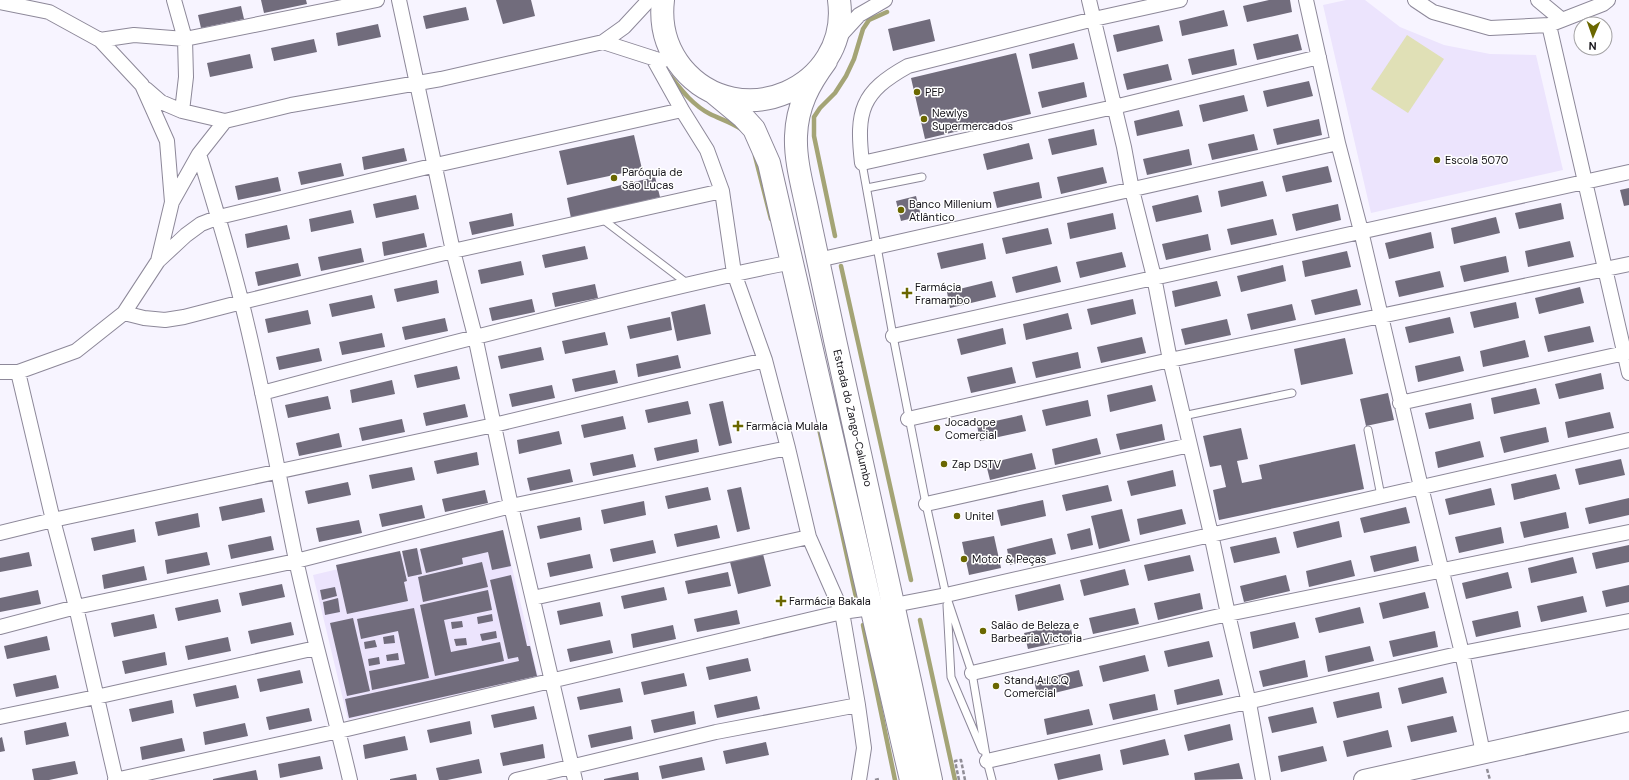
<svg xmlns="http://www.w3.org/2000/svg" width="1629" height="780" viewBox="0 0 1629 780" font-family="'DM Sans',sans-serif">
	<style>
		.built { fill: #ece4fd }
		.green { fill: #e0e0b6 }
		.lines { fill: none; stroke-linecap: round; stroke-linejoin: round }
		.stream { stroke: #a4a476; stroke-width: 4.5 }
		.building { fill: #716c7c }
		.lane-casing { stroke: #8d8899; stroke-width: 9 }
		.street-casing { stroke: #8d8899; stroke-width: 16 }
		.secondary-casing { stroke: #8d8899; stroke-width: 22 }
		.primary-casing { stroke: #8d8899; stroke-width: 24 }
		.path { stroke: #908d96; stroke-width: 2.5; stroke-dasharray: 4 2; stroke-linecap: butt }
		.lane { stroke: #fff; stroke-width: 7 }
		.street { stroke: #fff; stroke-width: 14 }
		.secondary { stroke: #fff; stroke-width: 20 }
		.primary { stroke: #fff; stroke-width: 22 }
		.poi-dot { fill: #6a6700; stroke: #fff; stroke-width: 1.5 }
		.labels { text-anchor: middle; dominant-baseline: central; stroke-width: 3; stroke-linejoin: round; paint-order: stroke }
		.poi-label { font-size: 11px; fill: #16141a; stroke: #fff; text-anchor: start }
		.street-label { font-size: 11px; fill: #16141a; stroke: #fff }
	</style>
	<rect width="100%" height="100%" fill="#f7f4ff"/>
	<path class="built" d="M1346 0H1365L1400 27 1444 45 1490 54 1536 55 1563 170 1371 213 1323 5Z
		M503 530 538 676 348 720 313 575Z"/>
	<path class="green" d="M1407 35 1444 59 1408 113 1371 89Z"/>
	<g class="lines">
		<path class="stream" d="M671 77C682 91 694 106 710 114 720 119 731 122 741 129
			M755 156 771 219
			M835 236 814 136V117L820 108 835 93 846 76 854 59 863 29 869 20 887 12
			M841 266 911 580
			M818 424 856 597
			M920 620 955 780
			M863 625 895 780"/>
	</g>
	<path class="building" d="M261 0H306L307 4 264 13Z
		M496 0H531L535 16 503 24Z
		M1290 0 1292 12 1247 22 1243 6 1269 0Z
		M241 6 244 19 201 28 198 15Z
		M466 7 469 20 426 29 423 16Z
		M1224 10 1228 26 1182 36 1179 21Z
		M930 19 935 41 893 51 888 29Z
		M378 24 381 37 338 46 336 33Z
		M1159 25 1163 41 1117 52 1113 35Z
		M1298 34 1302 50 1257 60 1253 44Z
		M314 39 317 52 274 61 271 48Z
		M1074 43 1078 59 1032 69 1029 54Z
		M1234 49 1237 65 1192 75 1188 59Z
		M1016 53 1031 114 925 139 911 78Z
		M250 54 253 68 210 77 207 63Z
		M1168 64 1172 80 1127 90 1123 74Z
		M1309 81 1313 96 1267 107 1263 91Z
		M1084 82 1087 97 1042 108 1038 92Z
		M1244 95 1248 111 1203 122 1199 105Z
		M1179 110 1183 126 1137 136 1134 121Z
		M1319 119 1322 135 1277 145 1273 129Z
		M1094 129 1097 145 1052 155 1048 139Z
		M1254 134 1258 150 1212 160 1208 144Z
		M634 135 642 169 567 185 559 151Z
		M1029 143 1033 159 987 170 983 154Z
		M404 148 407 161 364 170 362 157Z
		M1189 149 1192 165 1147 175 1143 159Z
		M341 163 344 176 301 185 298 172Z
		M1328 166 1332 182 1286 192 1282 176Z
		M1103 167 1107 183 1061 194 1057 177Z
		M278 177 281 191 238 200 235 186Z
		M655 177 660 197 571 218 567 198Z
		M1263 181 1267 196 1221 207 1218 191Z
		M1039 182 1042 198 997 208 993 192Z
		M1629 188V205L1624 206 1620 190Z
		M416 195 419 209 376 218 373 204Z
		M1198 195 1202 212 1156 222 1152 206Z
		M916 196 921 216 901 221 896 201Z
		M1561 203 1564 219 1519 229 1515 213Z
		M1338 204 1341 220 1296 231 1292 214Z
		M351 210 354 223 311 232 309 219Z
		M512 213 514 226 472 235 469 222Z
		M1113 213 1116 229 1070 239 1067 223Z
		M1496 217 1500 233 1454 244 1451 228Z
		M1273 219 1277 235 1231 245 1227 229Z
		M287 225 290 239 247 248 245 234Z
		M1048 228 1052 244 1006 254 1002 238Z
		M1431 232 1434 248 1389 259 1385 243Z
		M424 233 427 247 384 256 382 242Z
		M1208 234 1211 250 1166 260 1162 244Z
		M1570 241 1574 257 1528 267 1525 251Z
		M983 243 986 259 941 269 937 253Z
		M585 246 588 259 545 268 542 255Z
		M361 248 364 262 321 271 318 257Z
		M1347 251 1351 267 1305 277 1302 261Z
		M1122 252 1126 267 1080 278 1076 262Z
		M1506 256 1509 272 1464 282 1460 266Z
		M521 261 524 275 481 284 478 270Z
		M298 263 301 276 258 286 255 272Z
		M1283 265 1286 281 1241 292 1237 276Z
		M1057 266 1061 282 1016 293 1012 277Z
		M1440 271 1444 287 1399 297 1395 281Z
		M437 280 439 293 397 302 394 289Z
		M992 281 996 297 950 308 947 292Z
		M1217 281 1221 296 1175 307 1172 291Z
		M595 284 598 298 555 307 552 293Z
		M1580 287 1584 303 1539 314 1535 298Z
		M1357 289 1361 305 1315 315 1311 300Z
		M372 295 375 308 332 317 329 304Z
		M532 299 535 312 492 321 489 308Z
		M1133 299 1136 314 1091 325 1087 309Z
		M1516 302 1519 318 1474 328 1470 312Z
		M705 304 711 334 677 341 671 312Z
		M1292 304 1296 320 1251 330 1247 314Z
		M308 310 311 324 268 333 265 319Z
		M1068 313 1072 329 1026 340 1023 324Z
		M670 317 672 330 630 339 627 326Z
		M1450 317 1454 333 1409 343 1405 327Z
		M445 318 448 331 405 340 402 327Z
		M1227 319 1231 335 1185 345 1181 329Z
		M1590 326 1594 342 1548 352 1544 336Z
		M1003 328 1006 344 961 355 957 339Z
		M605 332 608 345 565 354 562 341Z
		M382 333 385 347 342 355 339 342Z
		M1142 337 1146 353 1101 363 1097 347Z
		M1345 338 1353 374 1301 385 1294 349Z
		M1525 340 1529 357 1483 367 1480 351Z
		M541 347 544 360 501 369 498 356Z
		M319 348 322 361 279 370 276 357Z
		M1078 352 1081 368 1036 378 1032 362Z
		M678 355 681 368 638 377 636 364Z
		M1460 356 1464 371 1418 382 1415 366Z
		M457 366 460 379 417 388 414 375Z
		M1012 367 1016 383 971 393 967 377Z
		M615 370 618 383 575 392 572 379Z
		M1601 373 1604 389 1559 399 1555 384Z
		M392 380 395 394 352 403 350 390Z
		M552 385 555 398 512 407 509 394Z
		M1152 385 1156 401 1110 412 1107 395Z
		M1536 388 1540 404 1494 414 1491 398Z
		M1388 393 1394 420 1366 426 1360 399Z
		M328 396 331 409 288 418 285 405Z
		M1088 400 1091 416 1046 426 1042 410Z
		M688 401 691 414 648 423 645 410Z
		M723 401 732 443 719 446 709 404Z
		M1471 403 1474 419 1429 429 1425 413Z
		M465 404 468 417 426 426 423 413Z
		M1610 412 1614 428 1568 438 1565 422Z
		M1022 415 1026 431 980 441 977 425Z
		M623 416 626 429 584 438 581 425Z
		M402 419 405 432 362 441 359 428Z
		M1162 424 1165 440 1120 450 1116 434Z
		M1546 427 1549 442 1504 453 1500 437Z
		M1241 428 1248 459 1237 461 1242 483 1262 479 1259 465 1355 444 1364 489 1219 520 1213 490 1226 487 1221 465 1210 467 1203 436Z
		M559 431 562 444 519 454 517 440Z
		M339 433 342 447 299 456 296 443Z
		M1097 438 1101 454 1055 465 1052 449Z
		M697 439 699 452 657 461 654 448Z
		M1480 441 1484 457 1438 468 1435 452Z
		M477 452 479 465 437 474 434 461Z
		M1032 453 1036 469 990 480 986 464Z
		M633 454 636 467 593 476 590 463Z
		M1621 459 1625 475 1579 485 1575 469Z
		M412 467 415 480 372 489 369 475Z
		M570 469 573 482 530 491 527 478Z
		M1173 470 1176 486 1131 496 1127 481Z
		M1556 474 1560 489 1514 500 1511 484Z
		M348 482 351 495 308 504 305 491Z
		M1108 485 1112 501 1066 511 1062 495Z
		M708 487 711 500 668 509 665 496Z
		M741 487 750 529 737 532 727 490Z
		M1491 488 1495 505 1449 515 1445 499Z
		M485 490 488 503 445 512 442 499Z
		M262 498 265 512 222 521 219 507Z
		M1629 498V515L1589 524 1585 508Z
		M1043 500 1046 516 1001 526 997 510Z
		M644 501 646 515 604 524 601 510Z
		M422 505 425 518 382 527 379 514Z
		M1406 507 1410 523 1364 533 1360 518Z
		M1122 509 1130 541 1099 549 1091 516Z
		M1182 509 1186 524 1140 535 1137 519Z
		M1566 512 1569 528 1524 538 1520 522Z
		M198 513 200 527 158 536 155 522Z
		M580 517 582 530 540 539 537 526Z
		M359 520 362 533 319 542 316 528Z
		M1339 521 1342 537 1297 548 1293 532Z
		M717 525 720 538 677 547 674 534Z
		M1501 527 1504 543 1459 553 1455 537Z
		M1090 528 1093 545 1071 550 1067 534Z
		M134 529 136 542 94 551 91 538Z
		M503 530 511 566 492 570 488 552 462 558 463 564 426 573 420 549Z
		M271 536 274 550 231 559 228 545Z
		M994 536 1001 568 969 575 962 542Z
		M1276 537 1280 553 1234 563 1230 547Z
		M1052 538 1056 554 1010 565 1007 549Z
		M653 540 656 553 613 562 610 549Z
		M1629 545V562L1596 569 1592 553Z
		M1416 546 1419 561 1374 572 1370 556Z
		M417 548 422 574 408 577 402 551Z
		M400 551 407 581 404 582 408 601 347 614 336 565Z
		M29 552 32 566 0 572V558Z
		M207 552 210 565 167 574 165 560Z
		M590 554 593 568 550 577 547 563Z
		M763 554 771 586 738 594 730 562Z
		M1190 555 1194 571 1148 581 1144 565Z
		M1573 557 1577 573 1531 583 1528 568Z
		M1351 560 1355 576 1309 587 1306 571Z
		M482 562 488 587 423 602 418 577Z
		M144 566 147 580 104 589 102 575Z
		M1125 569 1129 585 1084 596 1080 580Z
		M728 572 731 586 688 594 685 581Z
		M1508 572 1512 588 1466 599 1462 583Z
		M511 575 527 646H530L537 676 349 718 345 699 519 661 518 657 508 659 490 580Z
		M1286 575 1290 591 1244 602 1240 586Z
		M282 584 285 597 242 606 239 593Z
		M1060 584 1064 600 1018 611 1015 595Z
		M1629 585V602L1606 607 1602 591Z
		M335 587 337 596 322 600 320 590Z
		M664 587 667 600 624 609 621 596Z
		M38 590 41 604 0 612V598Z
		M488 590 492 610 444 620 451 652 500 642 504 661 435 676 420 605Z
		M1425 592 1429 608 1383 619 1379 603Z
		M1200 593 1203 609 1158 620 1154 603Z
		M1583 596 1587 612 1541 622 1537 606Z
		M338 598 340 612 325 615 323 602Z
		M218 599 221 612 178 621 175 608Z
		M600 602 603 616 560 625 557 611Z
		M1360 607 1364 623 1319 633 1315 618Z
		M414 608 429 678 372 690 369 671 405 664 398 631 361 639 357 619Z
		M1135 608 1139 624 1093 634 1089 618Z
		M737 610 740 624 697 632 694 619Z
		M1518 611 1521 627 1476 637 1472 621Z
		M154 614 157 628 114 637 111 623Z
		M492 614 493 621 478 624 477 617Z
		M353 618 370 691 347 696 330 623Z
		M462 621 463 627 452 629 451 622Z
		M291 622 294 635 251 644 248 631Z
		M1295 622 1299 638 1253 649 1250 632Z
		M1070 623 1073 639 1028 649 1024 633Z
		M673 625 676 639 633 648 631 634Z
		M496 631 497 638 482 641 480 634Z
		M1435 631 1438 647 1393 657 1389 641Z
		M394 635 395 643 384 644 383 637Z
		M47 636 50 650 7 659 4 646Z
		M228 637 231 651 188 660 185 646Z
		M466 638 467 645 456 646 454 639Z
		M375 640 377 647 365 649 364 642Z
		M610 640 613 653 570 662 567 649Z
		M1209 641 1213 657 1168 667 1164 651Z
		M1370 646 1374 661 1328 672 1325 656Z
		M165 652 167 665 125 674 122 661Z
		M398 653 399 660 387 661 386 655Z
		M1145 655 1149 671 1103 682 1099 666Z
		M379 657 380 664 369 666 368 659Z
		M748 658 751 671 709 680 706 667Z
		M1305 660 1308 677 1263 687 1259 671Z
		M300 670 303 683 260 692 257 679Z
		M1079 670 1083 686 1038 697 1034 681Z
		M684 673 687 686 644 695 641 682Z
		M56 675 59 688 16 697 13 684Z
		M1443 677 1447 693 1402 704 1398 688Z
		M1219 679 1223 695 1177 705 1174 690Z
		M236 685 239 698 196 707 193 694Z
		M620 688 623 702 580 710 577 697Z
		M1379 692 1382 708 1337 718 1333 702Z
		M1155 694 1158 710 1113 720 1109 704Z
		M757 696 760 709 717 718 714 705Z
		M172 700 174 713 132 722 129 709Z
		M534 706 537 719 494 728 491 715Z
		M1313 707 1317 723 1272 733 1268 717Z
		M309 708 312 721 269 730 266 717Z
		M1089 709 1093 725 1047 735 1044 719Z
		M694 711 696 724 654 733 651 720Z
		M1453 716 1457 732 1411 742 1407 726Z
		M470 721 472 734 430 743 427 730Z
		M66 722 69 736 26 745 24 731Z
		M245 723 248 736 205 745 203 732Z
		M1230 724 1233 740 1188 751 1184 735Z
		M631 726 633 739 591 748 588 735Z
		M1388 730 1392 747 1347 757 1343 741Z
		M405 736 408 750 365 759 363 745Z
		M2 737 5 751 0 752V738Z
		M182 738 185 751 142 760 140 747Z
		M1165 739 1169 755 1123 765 1120 750Z
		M766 742 769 755 726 764 723 751Z
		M543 744 545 758 503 766 500 753Z
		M1323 746 1327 761 1281 772 1278 756Z
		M1100 754 1103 770 1058 780 1054 764Z
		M320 756 323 769 280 778 278 764Z
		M702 757 705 770 662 779 659 766Z
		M479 759 482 773 447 780H439L436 768Z
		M75 761 78 774 49 780H34L32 769Z
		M1239 763 1243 779 1195 780 1194 773Z
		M256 770 258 780H213V779Z
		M638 772 639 780H604V779Z
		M416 774 417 780H390V779Z"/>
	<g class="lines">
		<g class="lane-casing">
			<path id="lane" d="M862 163 893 336 926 504 946 595 972 673 987 761 992 780
				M867 188 922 177
				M601 218 688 284
				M1183 416 1292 393
				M1368 430 1381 496
				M947 605 951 677 982 750"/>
		</g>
		<g class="street-casing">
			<path id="street" d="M399 0 453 251 475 336 511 506 575 780
				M1089 0 1124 147 1132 190 1154 277 1170 360 1211 534 1228 614 1249 703 1263 780
				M1180 0 1094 19 908 66C861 92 856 111 862 163L1114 107 1319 57
				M1306 0 1338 143 1361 231 1421 487 1462 653 1483 753
				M1415 0 1433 12 1490 28 1549 25 1603 4 1608 0
				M1538 0 1562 20
				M0 2 49 12 100 40 142 85 167 141 172 202 158 261 124 313 76 351 18 372H0
				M1549 25 1629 373
				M837 39 859 15 885 0
				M100 40 134 35 185 39 174 0
				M603 42 662 61
				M653 58 682 110 707 150 722 191 734 273 765 360 788 448 809 537 842 612 858 705 864 748 859 780
				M146 89 161 102 182 111 225 121 291 105 441 79 603 42 624 27 649 0
				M182 111 186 77 185 39 377 0
				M199 154C214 203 229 251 241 300 263 386 278 474 296 560 312 634 333 706 350 780
				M172 202 199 154 225 121
				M818 260 1338 143
				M158 261 186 235 201 224 219 217 436 165 682 110
				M124 313 144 318 165 320 184 317 242 302 453 251 722 191
				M893 336 1629 172
				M18 372 53 520 76 607 116 780
				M262 393C370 364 478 336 587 309 655 292 724 275 793 262
				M1400 403 1629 352
				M908 419 1170 360 1629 264
				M926 504 1190 445
				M0 533 53 520 494 425 765 360
				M533 598 809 537
				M894 605 946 595 1629 440
				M0 627 76 607 296 561 511 506 788 448
				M972 673 1228 614 1629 532
				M0 717 96 697 316 648
				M987 761 1462 653 1629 621
				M115 780 339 731 842 612 871 608
				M516 780 716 732 858 705"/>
		</g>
		<g class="secondary-casing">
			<path id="secondary" d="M1364 780 1629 721"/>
		</g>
		<g class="primary-casing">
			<path id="primary" d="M663 0C660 25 666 48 682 68 739 136 851 88 839 0
				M826 61C809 84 797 106 796 136 795 161 803 188 808 213 817 255 826 298 835 340 868 486 900 633 931 780
				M714 93 743 117 754 129 769 163 911 780"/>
		</g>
		<path class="path" d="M1487 769 1490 780
			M875 780 879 779 880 780
			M959 780 955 761 961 760 965 780"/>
		<use href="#lane" class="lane"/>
		<use href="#street" class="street"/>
		<use href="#secondary" class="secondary"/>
		<use href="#primary" class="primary"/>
	</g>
	<g class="poi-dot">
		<circle cx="917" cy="92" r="4"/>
		<circle cx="924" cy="119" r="4"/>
		<circle cx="1437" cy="160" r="4"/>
		<circle cx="614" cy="178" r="4"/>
		<circle cx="901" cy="210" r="4"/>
		<path d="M905 287h4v4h4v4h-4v4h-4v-4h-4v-4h4z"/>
		<path d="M736 420h4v4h4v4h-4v4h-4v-4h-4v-4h4z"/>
		<circle cx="937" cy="428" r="4"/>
		<circle cx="944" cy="464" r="4"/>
		<circle cx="957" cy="516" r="4"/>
		<circle cx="964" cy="559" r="4"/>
		<path d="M779 595h4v4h4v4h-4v4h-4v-4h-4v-4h4z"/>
		<circle cx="983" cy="631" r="4"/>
		<circle cx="996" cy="686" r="4"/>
	</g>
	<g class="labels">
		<g class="poi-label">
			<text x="925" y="92">PEP</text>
			<text x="932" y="113">Newlys<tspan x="932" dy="13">Supermercados</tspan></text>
			<text x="1445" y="160">Escola 5070</text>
			<text x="622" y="172">Paróquia de<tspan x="622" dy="13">São Lucas</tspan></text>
			<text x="909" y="204">Banco Millenium<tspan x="909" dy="13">Atlântico</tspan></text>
			<text x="915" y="287">Farmácia<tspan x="915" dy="13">Framambo</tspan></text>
			<text x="945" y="422">Jocadope<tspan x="945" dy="13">Comercial</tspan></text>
			<text x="746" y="426">Farmácia Mulala</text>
			<text x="952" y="464">Zap DSTV</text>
			<text x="965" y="516">Unitel</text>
			<text x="972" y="559">Motor &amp; Peças</text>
			<text x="789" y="601">Farmácia Bakala</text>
			<text x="991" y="625">Salão de Beleza e<tspan x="991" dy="13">Barbearia Victoria</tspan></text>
			<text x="1004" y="680">Stand A.I.C.Q<tspan x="1004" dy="13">Comercial</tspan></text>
		</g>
		<g class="street-label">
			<text transform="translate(853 418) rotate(77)">Estrada do Zango-Calumbo</text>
		</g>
	</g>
	<g transform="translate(1593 36) rotate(182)"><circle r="19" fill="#ffffff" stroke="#a2a1a3"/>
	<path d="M0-3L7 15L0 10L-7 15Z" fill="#6a6700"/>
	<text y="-6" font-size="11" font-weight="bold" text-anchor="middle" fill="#16141a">N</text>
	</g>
</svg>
